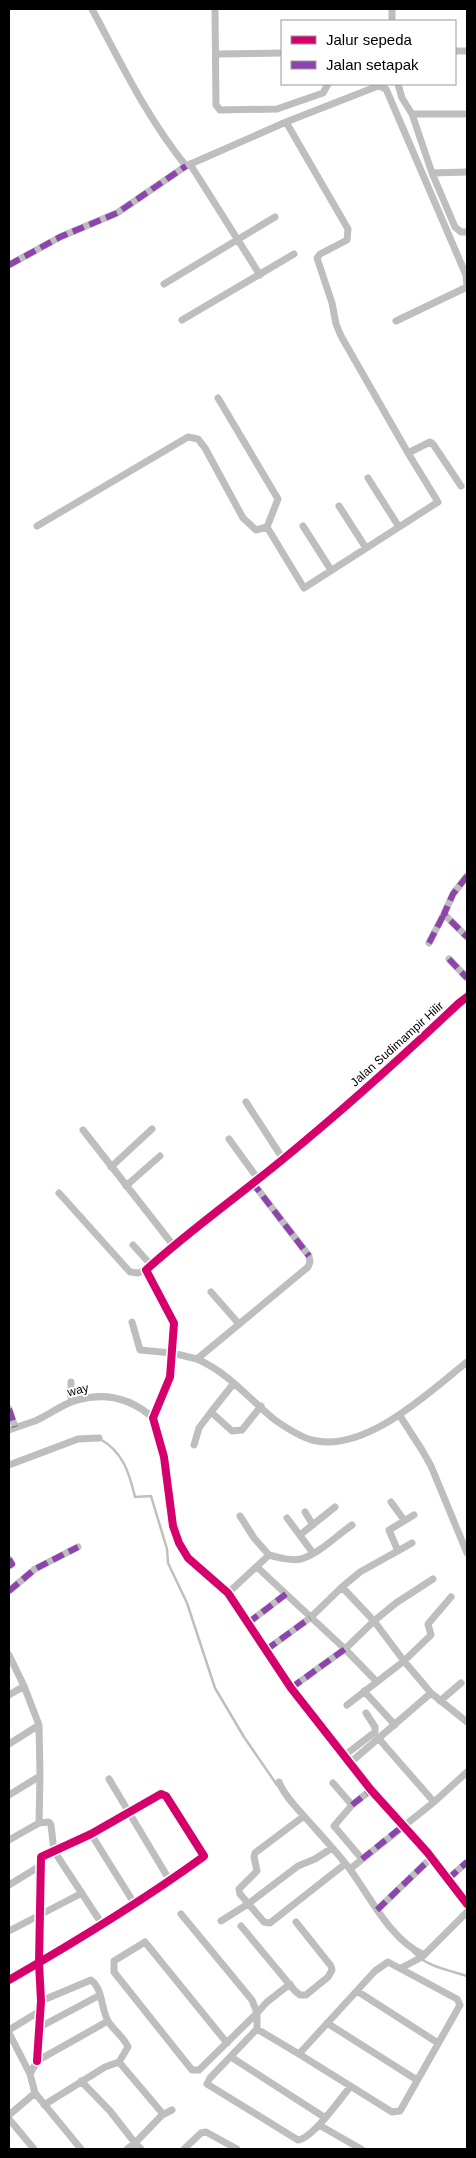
<svg xmlns="http://www.w3.org/2000/svg" width="476" height="2158" viewBox="0 0 476 2158" font-family="Helvetica,sans-serif">
	<style>
		.lines { fill: none; stroke-linecap: round; stroke-linejoin: round }
		.stream { stroke: #bfbfbf; stroke-width: 2.5 }
		.minor { stroke: #bebebe; stroke-width: 7 }
		.quiet { stroke: #8e44ad; stroke-width: 6; stroke-dasharray: 12 6; stroke-linecap: butt }
		.cycleway-casing { stroke: #fff; stroke-width: 11 }
		.cycleway { stroke: #d6006c; stroke-width: 8 }
		.labels { text-anchor: middle; dominant-baseline: central; stroke-width: 4; stroke-linejoin: round; paint-order: stroke }
		.street-label { font-size: 12px; fill: #000; stroke: #fff }
	</style>
	<rect width="100%" height="100%" fill="#fff"/>
	<g class="lines">
		<path class="stream" d="M100 1439C123 1452 129 1472 135 1497L151 1496 167 1549 168 1563 187 1603 215 1688 244 1737 277 1785
			M413 1952C427 1967 449 1970 467 1976"/>
		<path class="minor" d="M92 9C121 63 147 118 186 166L286 122 378 86 386 89 466 275 467 286
			M215 9 216 105 220 110 277 109 323 93 328 84
			M392 9V21
			M455 51H467
			M217 54 282 53
			M398 84 402 98 412 114 432 173 455 227 461 232H467
			M412 114H467
			M286 122 348 229 347 240 320 254 317 258 332 303 336 324 341 336 408 453 430 442 433 444 461 486
			M190 164 260 275
			M432 173 467 172
			M9 265 60 237 117 213 186 166
			M164 284 275 217
			M182 320 294 254
			M396 321 467 287
			M218 398 278 499 267 527 304 588 438 502 408 453
			M368 478 399 527
			M339 506 366 548
			M37 526 188 437 198 439 205 448 243 518 256 530 267 527
			M303 526 331 570
			M467 876 453 894 444 914 467 937
			M429 943 444 914
			M449 959 467 978
			M467 997 459 1003C402 1057 343 1110 282 1160 237 1197 189 1231 146 1270L174 1323 170 1377 153 1418 164 1457 173 1526 179 1543 188 1558 228 1593 291 1688 371 1790 427 1852 467 1904
			M246 1102 283 1159
			M83 1130 173 1245
			M229 1139 258 1179
			M111 1167 152 1129
			M126 1186 160 1156
			M59 1193 130 1272 138 1273 146 1270
			M133 1245 151 1265
			M211 1292 239 1324
			M132 1322 140 1350 172 1353 197 1359 308 1267 310 1262 309 1256 252 1182
			M197 1359C229 1373 249 1399 275 1420 285 1427 301 1437 312 1440 365 1454 429 1392 467 1362
			M234 1383 211 1412 232 1431 242 1430 261 1406
			M71 1402V1382
			M9 1409 15 1427
			M400 1416 422 1450 431 1466 467 1553
			M9 1430C17 1427 26 1424 35 1421 49 1415 62 1404 77 1400 106 1392 131 1398 153 1418
			M194 1445 199 1428 211 1412
			M9 1465 78 1439 99 1438
			M391 1502 404 1520
			M305 1512 313 1525
			M240 1516 254 1538 269 1555
			M287 1518 313 1553
			M300 1535 335 1507
			M412 1543 360 1572 342 1587 374 1621 396 1603 433 1579
			M398 1551 389 1530 414 1515
			M9 1559 12 1564 9 1566
			M257 1567 345 1649 376 1681
			M9 1591 35 1569 78 1547
			M228 1593 269 1555C280 1558 291 1561 301 1559 319 1554 337 1535 352 1525
			M248 1623 286 1594
			M266 1650 310 1618 342 1587
			M9 1655 24 1686 39 1725 9 1744
			M291 1688 345 1649 374 1621 404 1661 431 1693 467 1722
			M364 1691 395 1725
			M9 1695 24 1686
			M440 1701 461 1683
			M347 1705 404 1661 431 1635 428 1624 451 1597
			M379 1739 434 1802 467 1772
			M345 1755 375 1732V1727L366 1713
			M351 1762 431 1693
			M109 1779 170 1881
			M279 1782C284 1795 295 1806 304 1816 319 1833 335 1850 349 1868 370 1896 390 1940 424 1955
			M333 1783 352 1805
			M9 1795 40 1776 39 1725
			M304 1816 255 1853 254 1857 257 1871 239 1889 240 1894 264 1922 270 1923 345 1864
			M39 1823 40 1776
			M91 1834 134 1903
			M9 1840 39 1823 49 1822 51 1825 54 1851 102 1924
			M362 1859 334 1826 352 1805 371 1790
			M350 1869 434 1802
			M448 1879 467 1862
			M9 1885 40 1866
			M377 1910 431 1858
			M181 1914 252 2000 257 2013 267 2002 290 1984
			M221 1921 248 1904 298 1866 315 1859 332 1848
			M241 1926 295 1991 300 1995H306L328 1977 332 1970 331 1966 296 1922
			M9 1931 82 1893
			M388 1962 457 1999 460 2005 400 2111 392 2112 299 2054 375 1971Z
			M401 1968 422 1957 467 1912
			M9 1980C75 1942 141 1902 203 1857L204 1856 166 1796 161 1794 91 1834 41 1857 39 1963 41 2001 37 2061
			M357 1991 438 2043
			M41 2001 91 1980C103 1989 101 2009 108 2021 114 2031 124 2037 128 2047L119 2062 105 2067 44 2105
			M327 2023 417 2080
			M40 2027 100 1995
			M9 2030 40 2011
			M9 2033 30 2074 35 2093 81 2149
			M227 2043 145 1942 114 1961V1972L192 2070H199L257 2013V2029
			M299 2054 257 2029 210 2078 207 2084 298 2140C313 2138 340 2099 350 2087
			M231 2057 324 2117
			M30 2074 37 2061 108 2021
			M81 2081 110 2111 135 2143 163 2114 119 2062
			M9 2115 35 2093
			M162 2115 172 2110
			M9 2119 34 2149
			M319 2125 361 2149
			M127 2149 135 2143 141 2149
			M184 2149 201 2133 206 2132 237 2149"/>
		<path class="quiet" d="M9 265 60 237 117 213 186 166
			M467 876 453 894 444 914 467 937
			M429 943 444 914
			M449 959 467 978
			M252 1182 309 1256
			M9 1409 15 1427
			M9 1559 12 1564 9 1566
			M9 1591 35 1569 78 1547
			M248 1623 286 1594
			M266 1650 310 1618
			M291 1688 345 1649
			M352 1805 371 1790
			M362 1859 403 1826
			M448 1879 467 1862
			M377 1910 431 1858"/>
		<g class="cycleway-casing">
			<path id="cycleway" d="M467 997 459 1003C402 1057 343 1110 282 1160 237 1197 189 1231 146 1270L174 1323 170 1377 153 1418 164 1457 173 1526 179 1543 188 1558 228 1593 291 1688 371 1790 427 1852 467 1904
				M9 1980C75 1942 141 1902 203 1857L204 1856 166 1796 161 1794 91 1834 41 1857 39 1963 41 2001 37 2061"/>
		</g>
		<use href="#cycleway" class="cycleway"/>
	</g>
	<g class="labels">
		<g class="street-label">
			<text transform="translate(397 1044) rotate(-42)">Jalan Sudimampir Hilir</text>
			<text transform="translate(78 1390) rotate(-14)">way</text>
		</g>
	</g>
	<rect width="476" height="2158" fill="none" stroke="#000000" stroke-width="20"/>
	<rect x="281" y="20" width="175" height="65" fill="#ffffff" stroke="#999999"/>
	<rect x="291" y="36" width="25" height="8" fill="#d6006c" stroke="#999999"/>
	<text x="326" y="45" font-size="15" fill="#000000">Jalur sepeda</text>
	<rect x="291" y="61" width="25" height="8" fill="#8e44ad" stroke="#999999"/>
	<text x="326" y="70" font-size="15" fill="#000000">Jalan setapak</text>
</svg>
